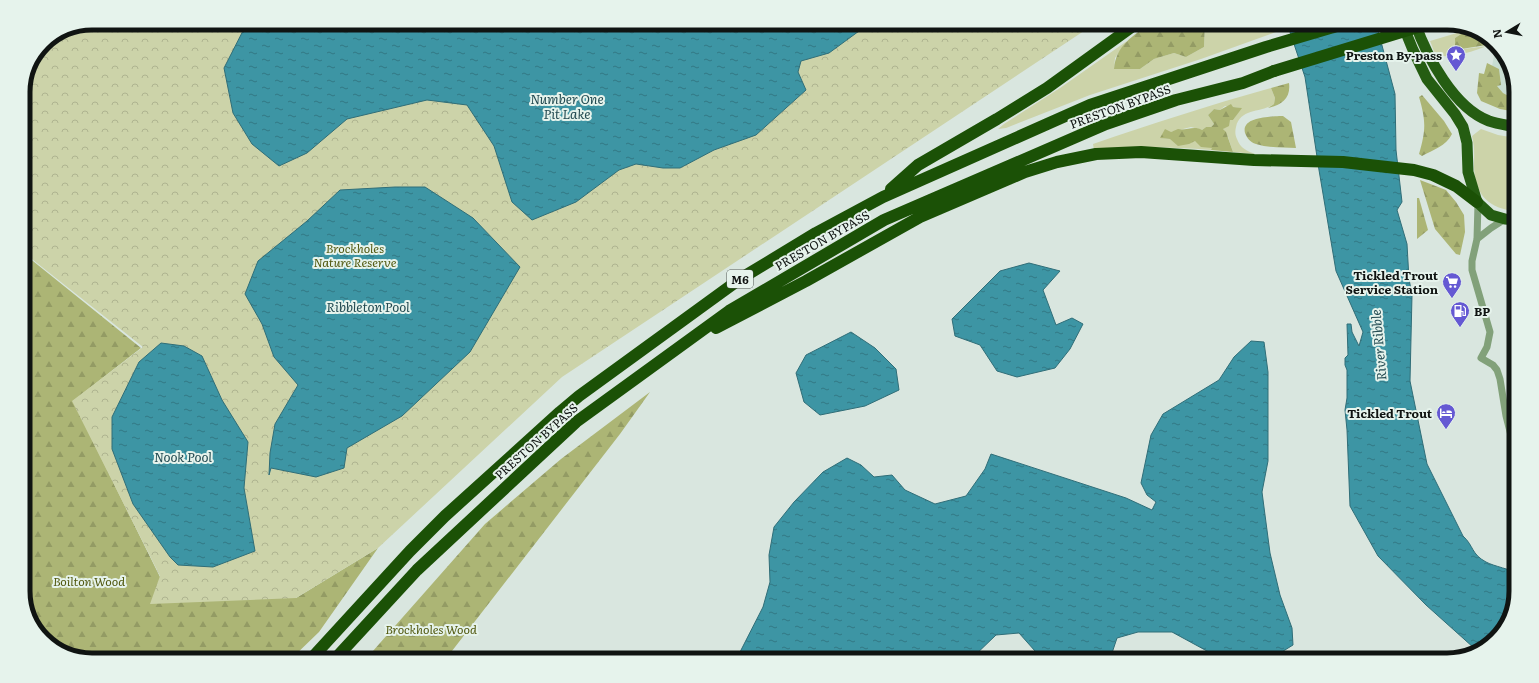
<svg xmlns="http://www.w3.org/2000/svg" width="1539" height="683" viewBox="0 0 1539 683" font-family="Literata,serif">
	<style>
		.built { fill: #c8ddd2 }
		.green { fill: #ccd3a9 }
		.forest { fill: url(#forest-firs) }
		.park { fill: url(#park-crowns) }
		.water { fill: url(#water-ripples); stroke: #306e78 }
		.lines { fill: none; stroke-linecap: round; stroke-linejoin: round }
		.minor { stroke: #82a17a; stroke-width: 7 }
		.trunk { stroke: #255d12; stroke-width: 11 }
		.motorway { stroke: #1b5106; stroke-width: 12 }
		.motorway-bridge { stroke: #1b5106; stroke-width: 12 }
		.labels { text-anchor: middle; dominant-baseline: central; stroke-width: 4; stroke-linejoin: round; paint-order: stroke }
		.shield { fill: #e6f3ec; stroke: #505753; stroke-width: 1 }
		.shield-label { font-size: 11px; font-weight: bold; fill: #101412 }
		.poi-label { font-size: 12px; font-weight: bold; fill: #101412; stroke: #e6f3ec; text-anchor: end }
		.street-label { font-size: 12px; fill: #101412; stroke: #e6f3ec }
		.park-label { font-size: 12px; font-style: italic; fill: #525910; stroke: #e6f3ec }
		.water-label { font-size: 13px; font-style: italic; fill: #224a51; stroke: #e6f3ec }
		.rim { fill: none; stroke: #101412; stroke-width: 5 }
	</style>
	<defs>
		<pattern id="forest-firs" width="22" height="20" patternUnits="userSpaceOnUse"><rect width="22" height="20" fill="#acb575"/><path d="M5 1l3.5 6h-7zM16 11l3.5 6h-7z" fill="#939b64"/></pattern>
		<pattern id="park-crowns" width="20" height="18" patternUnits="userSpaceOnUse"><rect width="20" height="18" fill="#ccd3a9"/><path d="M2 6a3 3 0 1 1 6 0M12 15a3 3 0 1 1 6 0" fill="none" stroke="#aeb490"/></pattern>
		<pattern id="water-ripples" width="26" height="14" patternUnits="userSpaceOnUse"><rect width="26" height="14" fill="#3d95a4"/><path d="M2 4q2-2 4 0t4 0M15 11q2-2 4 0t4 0" fill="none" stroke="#327884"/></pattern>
	</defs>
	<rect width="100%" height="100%" fill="#d9e6df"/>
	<path class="built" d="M1499 50 1504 54 1516 88V100L1503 93 1497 86 1499 69 1492 66 1495 51Z"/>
	<path class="green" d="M1205 23H1217L1230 28H1235L1242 27 1250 23H1268L1276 32 1201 59 1090 95 1006 128 998 129 1004 124 1060 88 1127 41 1115 58 1114 69H1140L1154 59 1174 53 1186 57 1204 47Z
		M1467 30 1455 38 1456 50 1487 46C1477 50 1444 62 1435 53 1433 50 1432 45 1430 41Z
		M1271 88 1275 98 1274 104C1261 113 1240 108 1236 127 1235 131 1235 135 1237 139 1240 148 1247 151 1255 154L1233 152 1228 137 1223 129 1230 120H1233L1241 108 1225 106 1220 110 1214 109 1208 115 1214 124 1211 127H1206L1202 130 1191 127 1171 132 1161 138 1195 141 1213 148 1211 150C1172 147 1133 146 1094 150L1093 144C1151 124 1210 105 1271 88Z
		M1481 129 1498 135 1516 138V211C1489 209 1475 195 1474 167 1474 157 1475 147 1472 136Z"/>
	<path class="forest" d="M1151 23H1205L1204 47 1186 57 1174 53 1154 59 1140 69H1114C1116 45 1133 36 1151 23Z
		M1472 28 1493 44 1455 50V38L1467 30Z
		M1487 63 1499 69 1501 85 1497 86 1503 93 1516 100V112L1500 109 1481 101 1477 93 1479 73 1484 74Z
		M1289 83C1291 98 1282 105 1268 108L1274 104 1275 98 1271 88Z
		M1422 95 1444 121 1452 134C1446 146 1433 150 1422 156L1419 154C1426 130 1426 121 1419 97Z
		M1231 104 1233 107 1242 108 1233 120H1230L1229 126 1223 129 1226 132 1233 152 1211 150 1212 148 1201 147 1195 141 1189 144 1178 146 1170 139 1160 138 1165 129 1171 132 1178 129C1186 131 1194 125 1202 130L1206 127H1211L1214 124 1208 115 1214 109 1220 110Z
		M1279 116H1283L1291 122 1296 148C1283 147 1268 148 1256 144 1250 142 1247 138 1245 133 1241 117 1269 117 1279 116Z
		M1420 180 1446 190 1456 202 1464 215 1465 232 1460 255 1456 254 1435 229Z
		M1417 198H1419L1428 230 1417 239Z
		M23 253 141 348 73 401 160 577 296 598 378 548 319 632 290 660H92L66 655 37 633 23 595Z
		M650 392 620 434 445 660H365L485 524 561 459Z"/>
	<path class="park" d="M92 23H1096L562 377 378 548 296 598 150 604 160 576 72 401 143 347 23 252V88L43 43 66 28Z"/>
	<path class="water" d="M247 23H870L829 53 801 61 798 72 806 90 756 135 714 150 680 168H663L636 164 619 170 576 202 532 220 512 202 494 146 467 105 427 100 347 119 307 153 279 166 252 144 233 113 224 68Z
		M1287 23H1376L1395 94 1396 150 1402 202 1397 210 1407 244 1409 279 1412 295 1410 381 1427 464 1463 536C1474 546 1471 554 1486 562 1493 566 1513 570 1516 573V591L1511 617 1485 648 1480 650 1474 648 1426 605 1378 556 1350 506 1347 430 1345 410 1347 398V370L1345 365V358L1348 355 1347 324H1351L1352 332 1359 346 1363 332 1336 271 1319 170 1305 77Z
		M395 187H425L473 218 520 267 470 352 402 416 347 448 344 468 316 477 271 468 269 475 270 453 275 424 298 385 274 357 262 324 245 294 258 261 307 221 340 190Z
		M1029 263 1060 271 1043 290 1056 325 1072 318 1083 324 1070 349 1055 368 1017 377 997 371 980 345 955 336 952 319 1000 271Z
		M851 332 875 348 896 369 899 390 865 406 820 415 804 402 796 373 806 355Z
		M1251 341 1264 342 1268 372V461L1262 492 1270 553 1280 595 1292 628 1293 645 1280 653 1246 658 1218 657 1172 632H1138L1117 638 1111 656 1105 660H1043L1019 633 996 635 970 660H738L739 654 763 607 770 582 769 555 774 527 794 502 823 472 847 458 861 465 874 477 892 475 905 490 935 504 966 496 985 469 991 454 1126 498 1152 510 1156 502 1147 495 1141 483 1151 435 1163 414 1219 380 1234 357Z
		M161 343 184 346 202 356 222 400 248 442 244 488 255 551 213 567 178 565 170 557 133 504 112 449V417L139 362Z"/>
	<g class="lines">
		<path class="minor" d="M1478 204 1477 239 1472 261V270L1490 332 1487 347 1481 358 1493 365 1497 370 1500 379 1506 416 1516 455
			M1477 239 1491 228 1505 219"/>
		<path class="trunk" d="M1402 23 1413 50 1427 79 1455 114 1463 127 1467 143 1468 172 1477 202 1491 215 1505 219 1516 220
			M1415 23C1427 57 1454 108 1489 121 1498 124 1507 125 1516 127
			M1516 459 1515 474 1516 483"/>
		<path class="motorway" d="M891 189 918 165 997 119 1047 88 1137 23
			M716 328 806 281 920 217 1025 172 1057 162 1096 154 1141 152 1254 160 1343 162 1378 166 1414 170 1433 175 1456 186 1477 202
			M310 660 410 551 445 516 560 412 579 396 740 279 816 233 883 197 1090 105 1266 47 1347 23
			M334 660 417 570 576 422 729 311 884 220 1106 124 1176 100 1243 83 1274 71"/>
		<path class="motorway-bridge" d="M1274 71 1431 23"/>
	</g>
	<defs>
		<g id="sight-pin" transform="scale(1)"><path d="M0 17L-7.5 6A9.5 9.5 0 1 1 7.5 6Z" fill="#6559d3" stroke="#e6f3ec"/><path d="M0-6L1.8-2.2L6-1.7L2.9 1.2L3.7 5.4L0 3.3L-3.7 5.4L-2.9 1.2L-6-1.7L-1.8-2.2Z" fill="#fff"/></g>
		<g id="supermarket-pin" transform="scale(1)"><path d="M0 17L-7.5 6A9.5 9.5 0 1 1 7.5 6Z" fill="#6559d3" stroke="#e6f3ec"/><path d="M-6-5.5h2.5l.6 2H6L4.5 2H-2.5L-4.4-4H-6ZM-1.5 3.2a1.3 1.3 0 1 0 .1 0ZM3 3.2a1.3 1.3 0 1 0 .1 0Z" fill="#fff"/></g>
		<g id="fuel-pin" transform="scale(1)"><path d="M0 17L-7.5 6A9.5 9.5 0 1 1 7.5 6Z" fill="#6559d3" stroke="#e6f3ec"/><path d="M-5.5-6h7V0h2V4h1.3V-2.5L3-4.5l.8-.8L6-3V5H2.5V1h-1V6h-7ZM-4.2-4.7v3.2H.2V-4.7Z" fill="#fff"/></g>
		<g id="hotel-pin" transform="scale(1)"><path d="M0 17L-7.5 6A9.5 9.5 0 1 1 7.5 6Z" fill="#6559d3" stroke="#e6f3ec"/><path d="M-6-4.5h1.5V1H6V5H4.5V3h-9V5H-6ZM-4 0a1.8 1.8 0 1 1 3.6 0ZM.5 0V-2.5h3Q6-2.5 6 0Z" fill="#fff"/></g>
	</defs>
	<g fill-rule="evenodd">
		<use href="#sight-pin" x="1456" y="55"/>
		<use href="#supermarket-pin" x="1452" y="282"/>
		<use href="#fuel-pin" x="1460" y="311"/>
		<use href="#hotel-pin" x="1446" y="413"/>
	</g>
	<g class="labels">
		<rect class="shield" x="727" y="270" width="26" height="18" rx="3"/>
		<g class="shield-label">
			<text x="740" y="279">M6</text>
		</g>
		<g class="poi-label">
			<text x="1442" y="55">Preston By-pass</text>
			<text x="1438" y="275">Tickled Trout<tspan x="1438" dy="14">Service Station</tspan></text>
			<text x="1474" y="311" text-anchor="start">BP</text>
			<text x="1432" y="413">Tickled Trout</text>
		</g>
		<g class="street-label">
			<text transform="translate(1120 106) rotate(-20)">PRESTON BYPASS</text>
			<text transform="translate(822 240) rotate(-30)">PRESTON BYPASS</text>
			<text transform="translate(536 441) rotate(-42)">PRESTON BYPASS</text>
		</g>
		<g class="park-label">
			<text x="355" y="248">Brockholes<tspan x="355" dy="14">Nature Reserve</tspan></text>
			<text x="89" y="581">Boilton Wood</text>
			<text x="431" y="629">Brockholes Wood</text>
		</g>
		<g class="water-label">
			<text x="567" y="98">Number One<tspan x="567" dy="15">Pit Lake</tspan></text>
			<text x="368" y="306">Ribbleton Pool</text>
			<text transform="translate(1378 345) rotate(-95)">River Ribble</text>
			<text x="183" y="456">Nook Pool</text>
		</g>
	</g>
	<path d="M0 0H1539V683H0ZM92 30H1447A62 62 0 0 1 1509 92V591A62 62 0 0 1 1447 653H92A62 62 0 0 1 30 591V92A62 62 0 0 1 92 30Z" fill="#e6f3ec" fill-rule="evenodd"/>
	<path class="rim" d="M92 30H1447A62 62 0 0 1 1509 92V591A62 62 0 0 1 1447 653H92A62 62 0 0 1 30 591V92A62 62 0 0 1 92 30Z"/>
	<g transform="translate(1507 32) rotate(260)" stroke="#e6f3ec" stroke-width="3" paint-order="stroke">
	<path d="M0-3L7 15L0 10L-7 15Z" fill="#101412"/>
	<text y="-6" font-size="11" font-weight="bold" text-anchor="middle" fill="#101412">N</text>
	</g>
</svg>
